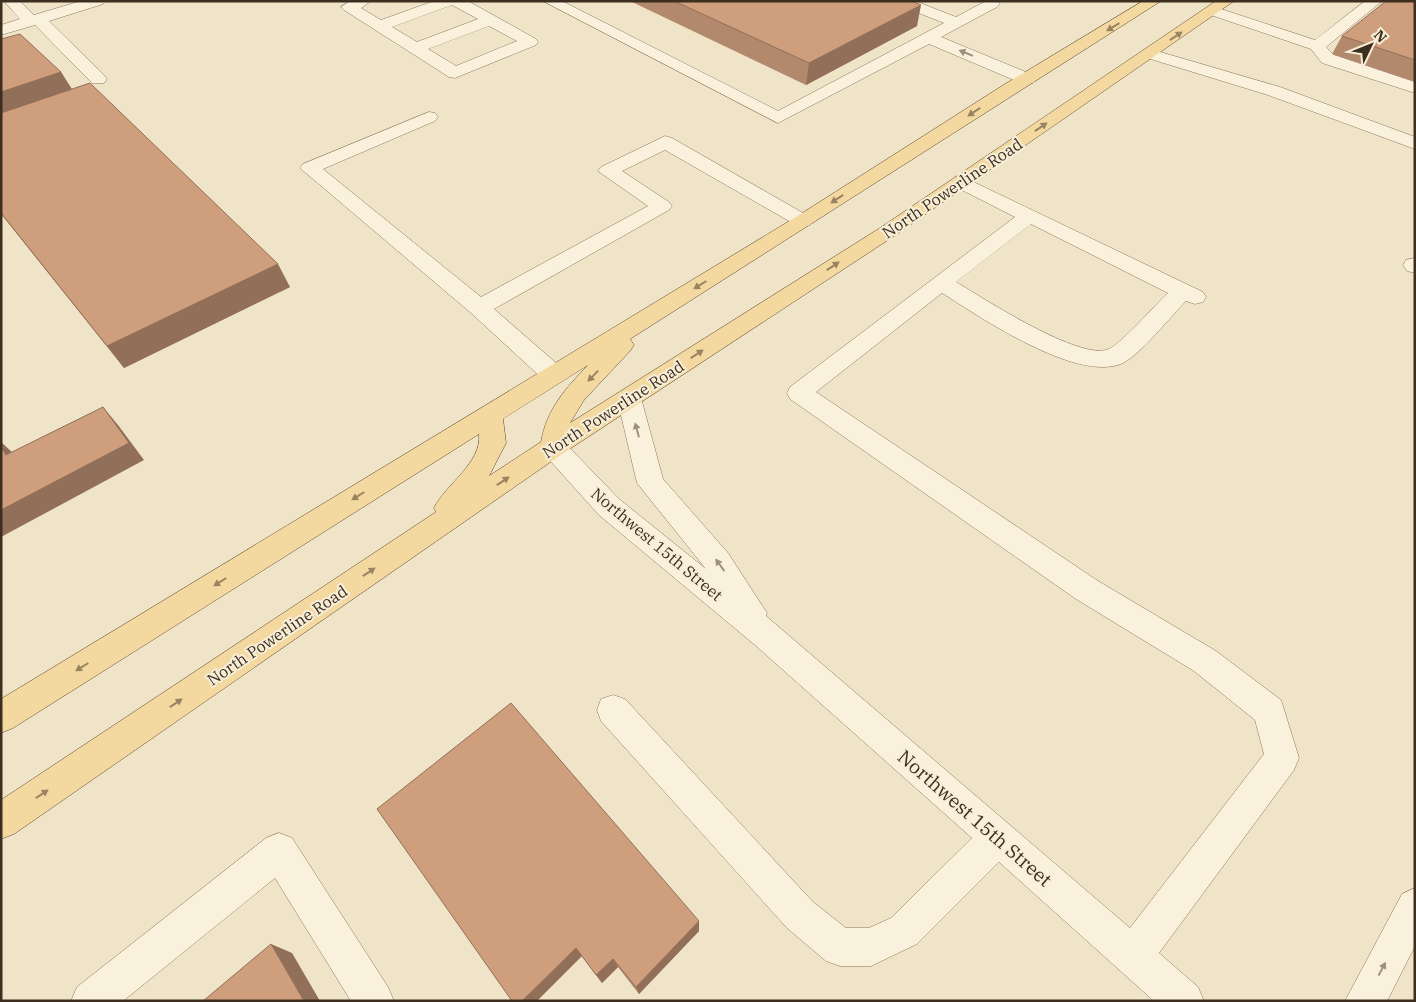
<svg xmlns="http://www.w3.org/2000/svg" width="1416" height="1002" viewBox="0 0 1416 1002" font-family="'IBM Plex Serif',serif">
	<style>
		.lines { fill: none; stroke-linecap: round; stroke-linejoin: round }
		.minor-casing { stroke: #8d765c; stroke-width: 1 }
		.major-casing { stroke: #5b4430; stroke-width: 1 }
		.minor { fill: #faf1dc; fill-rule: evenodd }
		.major { fill: #f3d9a0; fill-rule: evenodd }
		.wall { fill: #b2896c }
		.shaded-wall { fill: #916f58 }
		.building { fill: #cf9f7d; stroke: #916f58 }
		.oneway { fill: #988460 }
		.oneway2 { fill: #9c907e }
		.labels { text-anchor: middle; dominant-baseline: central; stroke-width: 4; stroke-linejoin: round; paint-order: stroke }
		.street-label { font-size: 16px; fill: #3d2e20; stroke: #f7eed8 }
		.near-street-label { font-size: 19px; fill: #3d2e20; stroke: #f7eed8 }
	</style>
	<rect width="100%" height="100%" fill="#f0e4c8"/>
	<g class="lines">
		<g class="minor-casing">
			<path id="minor" d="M4 1H20L34 15 81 1H105L103 4 49 21 104 75 107 79 104 83H92L35 25 1 35V25L20 19Z
				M350 1H371L361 8 381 20 434 1H468L536 39 538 42 536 45 455 78 449 77 344 10 341 7ZM452 5 478 19 417 42 392 27ZM489 26 517 41 456 66 428 49Z
				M543 1H562L778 111 944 23 896 4 894 1H915L956 17 986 1H998L1000 4 997 7 941 37 1033 75 1036 79 1033 83H1021L929 44 778 123Z
				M1365 1H1382L1326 47 1334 55 1415 82V93L1322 63 1311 49 1208 14 1205 11 1213 6 1218 8 1315 40Z
				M1150 49 1280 87 1415 137V149L1268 95 1144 57 1142 54 1144 51Z
				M429 112 435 113 438 117 435 121 323 169 481 297 648 206 598 171 601 167 665 136 672 138 810 217 813 221 810 225 803 227 796 225 665 150 622 171 669 202 672 206 669 210 494 309 563 369 566 375 563 381 554 384 545 381 471 313 300 168 303 164Z
				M961 176 1203 292 1206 297 1203 302 1195 304 1186 301C1170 317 1141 354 1123 363 1078 384 980 317 942 293L816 392 1098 581 1216 651 1281 700 1299 758 1294 770 1159 953 1198 987 1204 1001H1154L999 862 917 944 871 966H840L826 961 787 928 601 721 597 710 601 699 613 695 625 699 813 902 846 928H869L891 918 972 838 755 645 599 515 544 454 540 447 544 440 553 437 562 440 619 499 706 569 637 483 617 398 620 392 629 389 638 392 641 398 663 479 728 553 767 613 766 616 1130 928 1264 754 1255 720 1194 671 1076 599 790 399 787 393 790 387 1015 217 954 186 951 182 954 178ZM1031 224 1168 293C1155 305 1123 342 1109 349 1081 362 983 298 956 282Z
				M1414 258H1415V273L1407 271 1403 265 1406 260Z
				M279 833 292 838 388 987 394 1001H351L275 878 123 1001H71L77 987 266 838Z
				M1415 888V946L1387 1001H1345L1402 894Z"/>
		</g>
		<g class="major-casing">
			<path id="major" d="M1143 1H1161L630 339 634 345 630 351 584 400 570 423 880 228 1216 1H1234L894 236 562 454 14 834 1 839V800L436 512 434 508C446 484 482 463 479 434L13 728 1 733V699L796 217 1002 86ZM588 365C565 389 547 409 541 442L489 476 506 443 503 419Z"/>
		</g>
		<use href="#minor" class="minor"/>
		<use href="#major" class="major"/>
	</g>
	<path class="wall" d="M630 1H912L917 26 806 85Z
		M1415 1V82L1332 54 1342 36Z
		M1 39 61 72 72 89 290 287 124 368 1 214Z
		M377 809 699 931 639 994 618 967 602 983 582 956Z"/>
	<path class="shaded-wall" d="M921 5 917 26 806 85 809 63Z
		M61 72 72 90 1 114V92Z
		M278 264 290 287 124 368 107 346Z
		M103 407 118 425 144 460 1 537V510Z
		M1 442 12 452 6 455 1 447Z
		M699 921V931L639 994 636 987Z
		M271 944 292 953 320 1001H304Z
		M576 948 582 956 537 1001H522Z
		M613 959 618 967 602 983 596 975Z"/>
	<path class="building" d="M674 1H912L921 5 809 63Z
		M1386 1H1415V60L1342 36Z
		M20 34 61 72 1 92V39Z
		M90 83 278 264 107 346 1 213V113Z
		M103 407 129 443 1 510V447L6 455Z
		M511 703 699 921 636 987 613 959 596 975 576 948 522 1001H512L377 809Z
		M271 944 304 1001H203Z"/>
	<defs><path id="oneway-solid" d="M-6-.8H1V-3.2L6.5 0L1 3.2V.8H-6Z" transform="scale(1.25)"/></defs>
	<g class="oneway">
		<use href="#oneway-solid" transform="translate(1113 27) rotate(149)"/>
		<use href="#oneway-solid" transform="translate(1176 36) rotate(-34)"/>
		<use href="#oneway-solid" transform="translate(974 112) rotate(147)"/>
		<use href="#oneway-solid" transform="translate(1041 127) rotate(-34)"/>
		<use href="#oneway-solid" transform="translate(837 199) rotate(147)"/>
		<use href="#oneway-solid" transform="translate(833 266) rotate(-33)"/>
		<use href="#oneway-solid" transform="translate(700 285) rotate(148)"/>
		<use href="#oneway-solid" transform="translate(697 354) rotate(-33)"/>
		<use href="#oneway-solid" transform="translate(593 376) rotate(134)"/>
		<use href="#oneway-solid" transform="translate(503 481) rotate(-34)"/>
		<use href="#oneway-solid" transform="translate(358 496) rotate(148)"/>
		<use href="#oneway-solid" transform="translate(369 572) rotate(-34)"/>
		<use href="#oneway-solid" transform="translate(220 582) rotate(148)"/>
		<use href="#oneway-solid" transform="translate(82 667) rotate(148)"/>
		<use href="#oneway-solid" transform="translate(176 703) rotate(-34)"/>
		<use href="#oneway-solid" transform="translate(42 794) rotate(-34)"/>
	</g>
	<g class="oneway2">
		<use href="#oneway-solid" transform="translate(966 53) rotate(-158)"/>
		<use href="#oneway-solid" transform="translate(637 430) rotate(-105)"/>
		<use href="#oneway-solid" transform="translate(720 565) rotate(-126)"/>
		<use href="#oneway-solid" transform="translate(1382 969) rotate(-62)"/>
	</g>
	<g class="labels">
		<g class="street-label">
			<text transform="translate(952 188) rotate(-34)">North Powerline Road</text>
			<text transform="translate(613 409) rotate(-33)">North Powerline Road</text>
			<text transform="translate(657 544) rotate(40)">Northwest 15th Street</text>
			<text transform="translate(277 635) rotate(-34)">North Powerline Road</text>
		</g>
		<g class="near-street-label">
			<text transform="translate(975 818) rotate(41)">Northwest 15th Street</text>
		</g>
	</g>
	<rect width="1416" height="1002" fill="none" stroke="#3d2e20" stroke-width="5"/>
	<g transform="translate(1371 45) rotate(47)" stroke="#f7eed8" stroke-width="4" paint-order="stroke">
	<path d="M0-4L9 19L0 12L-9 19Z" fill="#3d2e20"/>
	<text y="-8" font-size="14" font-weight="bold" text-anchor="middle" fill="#3d2e20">N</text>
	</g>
</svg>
